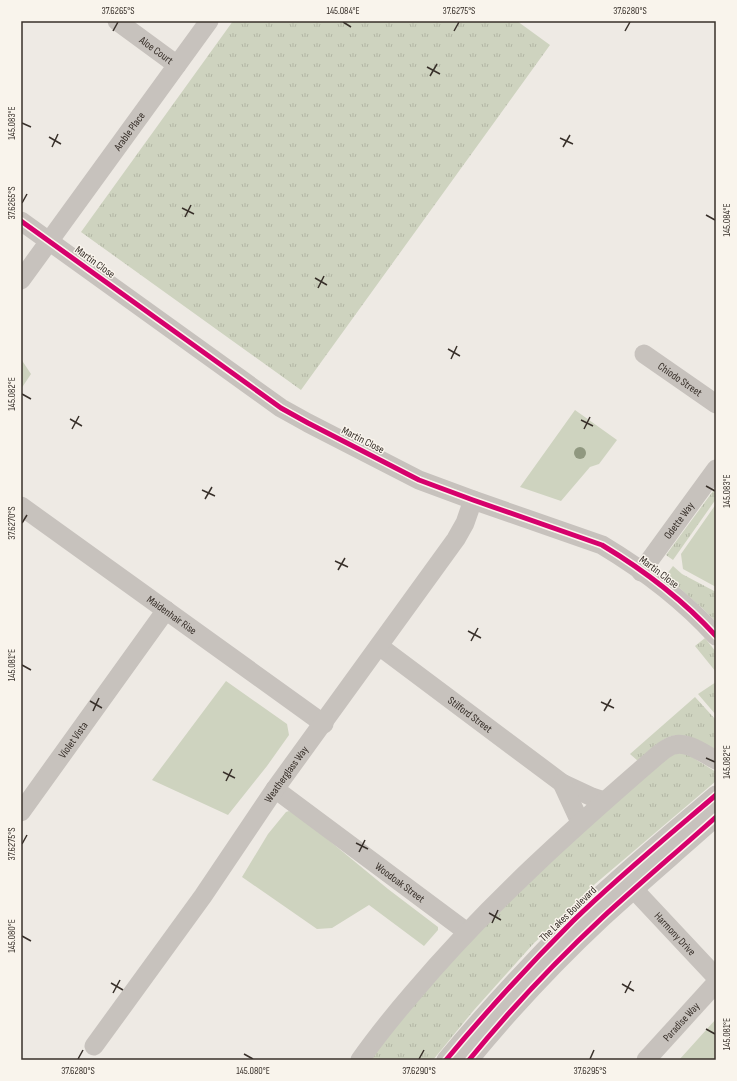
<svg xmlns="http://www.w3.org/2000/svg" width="737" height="1081" viewBox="0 0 737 1081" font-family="'Sofia Sans Condensed',sans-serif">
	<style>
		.grass { fill: url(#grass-tufts) }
		.park { fill: #ced3bf }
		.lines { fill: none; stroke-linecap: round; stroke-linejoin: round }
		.minor { stroke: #c7c2bd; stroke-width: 19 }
		.cycleway-casing { stroke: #f9f4ec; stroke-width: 8 }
		.cycleway { stroke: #d6006c; stroke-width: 5 }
		.tree { fill: #909880 }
		.ticks { fill: none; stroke: #38302a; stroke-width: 1.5 }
		.labels { text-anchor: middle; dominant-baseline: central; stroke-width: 3; stroke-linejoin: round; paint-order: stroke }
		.street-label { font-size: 11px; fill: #38302a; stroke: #f9f4ec }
		.neatline { fill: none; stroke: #38302a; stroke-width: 1.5 }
		.ticks-label { font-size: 10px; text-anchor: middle; fill: #38302a }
	</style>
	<defs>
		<pattern id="grass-tufts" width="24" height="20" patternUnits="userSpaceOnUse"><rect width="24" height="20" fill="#ced3bf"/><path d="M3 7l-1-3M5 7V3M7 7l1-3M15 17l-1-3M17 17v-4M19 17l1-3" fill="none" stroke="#b2b5a4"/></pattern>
	</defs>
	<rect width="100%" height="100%" fill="#eeeae4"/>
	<path class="grass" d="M233 21H517L550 45 301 390 81 232Z
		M716 487V499L673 560 666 555Z
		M673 566 682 574 716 592V622L702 608 668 578 667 574Z
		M705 638 716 652V672L695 646Z
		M716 682V715L698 694Z
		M695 697 716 720V751C673 728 674 729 638 761L630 754Z
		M684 752 716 772V781L595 884 569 912 534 943 474 1010 433 1060H368L454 957 506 901 667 755Z"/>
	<path class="park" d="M21 359 31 374 21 389Z
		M575 410 617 440 599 464 590 467 561 501 520 487Z
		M716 504V587L683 569 681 554Z
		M226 681 287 724 289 735 267 766 228 815 152 780Z
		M289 811 303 819 388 889 438 927V930L424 946 369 905 332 928 317 929 242 877 268 834 286 812Z
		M716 1019V1060H679Z"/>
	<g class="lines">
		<g class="minor">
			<path id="s1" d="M117 21 177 65"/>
			<path d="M21 221 281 408 308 423 419 480 473 500 602 545C642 569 684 601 716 636"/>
			<path id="s2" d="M21 280 209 21"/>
			<path id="s3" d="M644 354 716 404"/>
			<path id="s4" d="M21 506 324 724"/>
			<path id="s5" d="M641 572 716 469"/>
			<path id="s6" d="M379 646 562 783 592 797 604 801"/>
			<path d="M562 783 580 822"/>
			<path id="s7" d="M275 789 467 932"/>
			<path id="s8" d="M21 812 166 610"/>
			<path id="s9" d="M626 881 716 977"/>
			<path id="s10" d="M94 1046 203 896 275 789 456 539 465 523 473 500"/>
			<path d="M360 1060C376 1037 394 1015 412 994 487 905 573 828 660 753 664 750 669 746 674 745 688 741 704 754 716 760"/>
			<path d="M446 1060C486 1012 528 966 573 921 618 877 668 836 716 795"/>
			<path d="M469 1060C510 1010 555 962 602 918 639 884 678 851 716 817"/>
			<path id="s11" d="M646 1060 716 983"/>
		</g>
		<g class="cycleway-casing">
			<path id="cycleway" d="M21 221 281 408 308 423 419 480 473 500 602 545C642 569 684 601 716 636
				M446 1060C486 1012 528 966 573 921 618 877 668 836 716 795
				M469 1060C510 1010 555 962 602 918 639 884 678 851 716 817"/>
		</g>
		<use href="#cycleway" class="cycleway"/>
	</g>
	<circle class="tree" cx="580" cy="453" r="6"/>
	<path class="ticks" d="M343 22 351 27M113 31 118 22M454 31 459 22M625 31 630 22M427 67 440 74M430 76 437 64M22 123 31 127M49 137 61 144M560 138 573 144M52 147 58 134M563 147 570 135M22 203 27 194M182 208 194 214M706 215 715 220M185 217 191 205M315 278 327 285M318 288 324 276M448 349 460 356M451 359 457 346M22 394 31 399M70 419 82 426M581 420 593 426M72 429 79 416M584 429 590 417M706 486 715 491M202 490 215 496M205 499 212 487M22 523 27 515M335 561 348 567M338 570 345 558M468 631 481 638M471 641 478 628M22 665 31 670M90 701 102 708M601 702 614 708M93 711 99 698M604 711 611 699M706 758 715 762M223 772 235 778M226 781 232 769M356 843 368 849M22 844 27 835M359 852 365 840M489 913 501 920M492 923 498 910M22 936 31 941M111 983 123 990M622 984 634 991M113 993 120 980M625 993 631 981M706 1029 715 1034M244 1054 253 1059M78 1059 83 1050M419 1059 424 1050M590 1059 594 1050"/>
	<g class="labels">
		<g class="street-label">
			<text stroke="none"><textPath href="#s1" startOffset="49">Aloe Court</textPath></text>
			<text stroke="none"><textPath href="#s2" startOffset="184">Arable Place</textPath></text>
			<text transform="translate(95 262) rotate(36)">Martin Close</text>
			<text stroke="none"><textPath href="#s3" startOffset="44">Chiodo Street</textPath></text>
			<text transform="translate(363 440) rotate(27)">Martin Close</text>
			<text stroke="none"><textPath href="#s5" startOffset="64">Odette Way</textPath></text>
			<text transform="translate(659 572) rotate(37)">Martin Close</text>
			<text stroke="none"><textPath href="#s4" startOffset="186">Maidenhair Rise</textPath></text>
			<text stroke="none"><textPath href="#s6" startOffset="114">Stilford Street</textPath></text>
			<text stroke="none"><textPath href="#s8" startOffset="89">Violet Vista</textPath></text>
			<text stroke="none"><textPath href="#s10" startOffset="333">Weatherglass Way</textPath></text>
			<text stroke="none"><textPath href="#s7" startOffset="156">Woodoak Street</textPath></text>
			<text transform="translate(568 914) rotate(-44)">The Lakes Boulevard</text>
			<text stroke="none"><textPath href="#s9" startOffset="72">Harmony Drive</textPath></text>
			<text stroke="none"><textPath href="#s11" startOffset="52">Paradise Way</textPath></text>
		</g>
	</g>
	<rect width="737" height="1081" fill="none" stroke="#f9f4ec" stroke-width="44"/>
	<rect x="22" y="22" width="693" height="1037" class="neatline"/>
	<g class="ticks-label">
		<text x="118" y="14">37.6265°S</text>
		<text x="343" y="14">145.084°E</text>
		<text x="459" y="14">37.6275°S</text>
		<text x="630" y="14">37.6280°S</text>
		<text transform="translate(11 123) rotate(-90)" y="4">145.083°E</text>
		<text transform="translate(11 203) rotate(-90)" y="4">37.6265°S</text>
		<text transform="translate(726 220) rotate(-90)" y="4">145.084°E</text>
		<text transform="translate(11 394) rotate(-90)" y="4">145.082°E</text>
		<text transform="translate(726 491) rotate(-90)" y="4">145.083°E</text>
		<text transform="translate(11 523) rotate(-90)" y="4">37.6270°S</text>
		<text transform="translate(11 665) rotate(-90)" y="4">145.081°E</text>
		<text transform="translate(726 762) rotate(-90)" y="4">145.082°E</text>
		<text transform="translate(11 844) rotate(-90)" y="4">37.6275°S</text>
		<text transform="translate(11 936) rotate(-90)" y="4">145.080°E</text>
		<text transform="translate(726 1034) rotate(-90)" y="4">145.081°E</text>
		<text x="78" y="1074">37.6280°S</text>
		<text x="253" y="1074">145.080°E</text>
		<text x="419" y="1074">37.6290°S</text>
		<text x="590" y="1074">37.6295°S</text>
	</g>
</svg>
